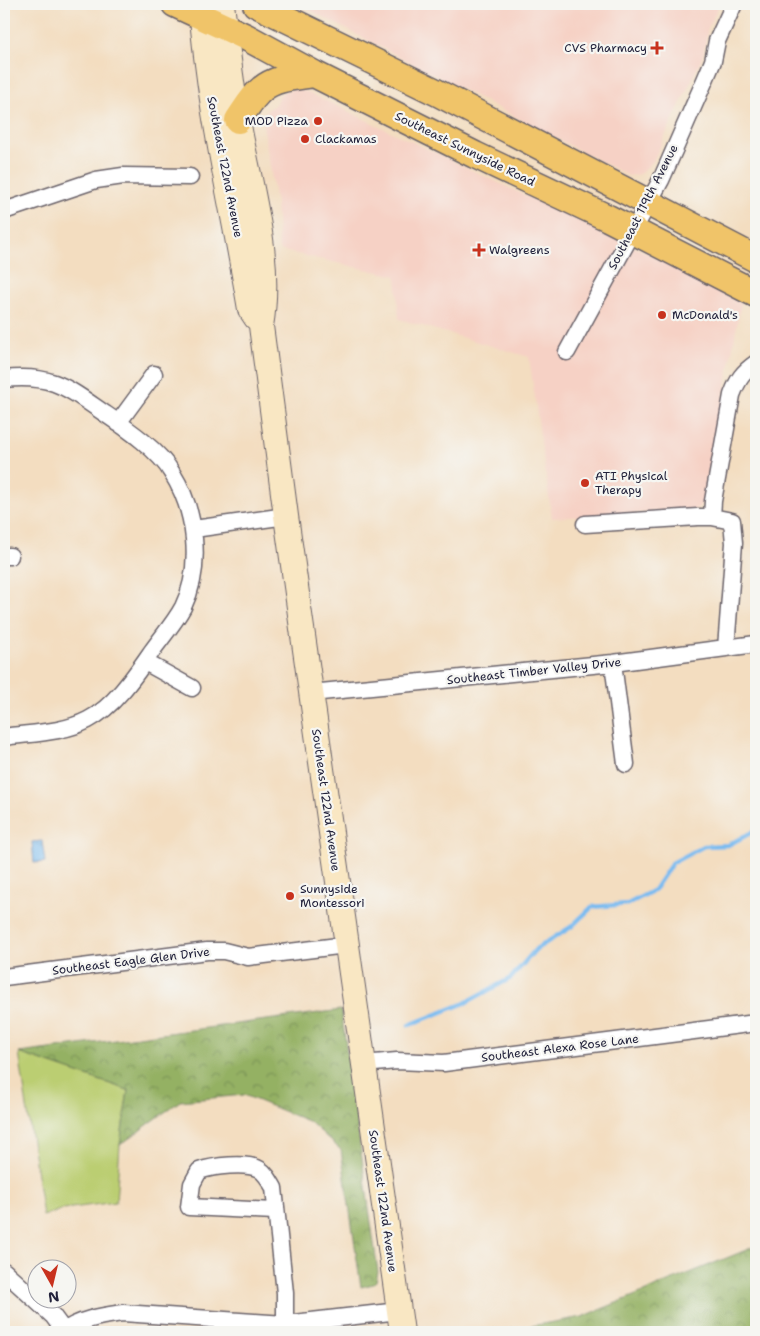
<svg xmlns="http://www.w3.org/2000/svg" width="760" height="1336" viewBox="0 0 760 1336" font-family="'Shantell Sans',sans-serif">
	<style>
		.built { fill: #f6d1c5 }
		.grass { fill: #bbce72; stroke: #6e7856 }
		.forest { fill: url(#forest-crowns); stroke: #5b6a50 }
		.water { fill: url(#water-ripples); stroke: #4e6f96 }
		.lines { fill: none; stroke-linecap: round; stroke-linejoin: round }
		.stream { stroke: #7bbcf0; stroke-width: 4.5 }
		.street-casing { stroke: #6b636a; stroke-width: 19 }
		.secondary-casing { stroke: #6b636a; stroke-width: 26 }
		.primary-casing { stroke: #6b636a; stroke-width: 29 }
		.street { stroke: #fff; stroke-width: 16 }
		.secondary { stroke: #f9e7c3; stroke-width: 24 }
		.primary { stroke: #f0c469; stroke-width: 26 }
		.poi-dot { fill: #c8321e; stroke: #f6f6f2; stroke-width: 2 }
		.labels { text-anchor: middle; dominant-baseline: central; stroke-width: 4.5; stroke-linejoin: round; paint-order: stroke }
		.poi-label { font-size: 12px; fill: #22223b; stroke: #f6f6f2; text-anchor: start }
		.street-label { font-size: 12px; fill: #22223b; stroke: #f6f6f2 }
	</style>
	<defs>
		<pattern id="forest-crowns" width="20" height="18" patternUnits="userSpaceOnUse" patternTransform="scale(1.25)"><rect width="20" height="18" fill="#94b164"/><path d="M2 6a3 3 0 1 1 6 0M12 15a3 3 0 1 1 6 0" fill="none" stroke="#789054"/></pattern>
		<pattern id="water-ripples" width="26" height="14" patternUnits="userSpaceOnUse" patternTransform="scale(1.25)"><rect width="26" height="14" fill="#7bbcf0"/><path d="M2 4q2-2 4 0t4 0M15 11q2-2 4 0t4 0" fill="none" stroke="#6aa1cf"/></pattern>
	</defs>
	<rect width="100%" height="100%" fill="#f6f6f2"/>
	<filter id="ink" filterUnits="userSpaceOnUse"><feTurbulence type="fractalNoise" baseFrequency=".02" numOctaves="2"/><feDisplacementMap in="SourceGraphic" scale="10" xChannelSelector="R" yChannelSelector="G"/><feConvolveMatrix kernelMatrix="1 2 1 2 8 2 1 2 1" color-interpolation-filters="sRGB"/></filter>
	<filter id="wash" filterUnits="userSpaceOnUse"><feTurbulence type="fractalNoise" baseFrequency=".0096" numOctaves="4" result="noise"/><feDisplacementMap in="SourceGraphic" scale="20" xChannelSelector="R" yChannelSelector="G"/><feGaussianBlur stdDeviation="1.12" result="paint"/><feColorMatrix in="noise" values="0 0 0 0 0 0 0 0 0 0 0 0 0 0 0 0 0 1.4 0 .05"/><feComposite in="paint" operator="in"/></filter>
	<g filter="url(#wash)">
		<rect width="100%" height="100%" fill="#f3ddc0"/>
		<path class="built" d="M298 4H720L708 28 703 56 653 161 640 174 629 176Z
			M295 88 307 92 655 257 741 303 705 499 700 506 694 510 552 518 529 357 399 319 396 276 279 250 276 203 263 124 264 113 276 104 280 95 285 91Z"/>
		<path class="grass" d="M19 1053 128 1090 120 1145 116 1202 64 1209 43 1216Z"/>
		<path class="forest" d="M341 1010 378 1272 376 1281 373 1284 361 1287 341 1150 310 1122 244 1095 180 1101 120 1145 128 1090 19 1053Z
			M756 1246V1332H496L582 1317Z"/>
		<path class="water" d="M42 841 45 862 34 863 32 842Z"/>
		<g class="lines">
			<path class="stream" d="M409 1025 465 1003 511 978 536 949 571 927 592 907 628 904 654 890 672 863 704 846 728 845 756 830"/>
		</g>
	</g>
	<g filter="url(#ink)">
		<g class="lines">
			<g class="street-casing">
				<path id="street" d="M4 211 96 180 123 176 190 177
					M567 352 661 180 705 80 713 61 717 41 734 4
					M4 379C52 374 66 387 104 413 126 428 159 450 172 473 196 511 203 566 183 607 175 622 162 637 152 651 136 674 114 707 88 720 63 733 32 733 4 737
					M118 423 154 374
					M712 517 713 501 732 395C738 379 743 372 756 363
					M585 524 698 517H712L732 521 734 543 726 648
					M194 529 286 516
					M4 556H10
					M145 662 192 688
					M613 663 626 764
					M311 693 613 663 756 644
					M4 977 207 951H224L248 957 346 945
					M363 1064 397 1061 444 1063 756 1023
					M275 1211 189 1207 192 1184 199 1171C213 1166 246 1162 259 1169 266 1173 270 1181 274 1188L285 1293V1332
					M4 1271 53 1316 64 1331
					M63 1332C79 1319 103 1316 123 1313L285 1324 399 1311"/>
			</g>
			<g class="secondary-casing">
				<path id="secondary" d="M201 4C208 107 233 208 250 309L256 318
					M222 4C227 43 231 82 238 120 250 188 273 257 261 326L286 516 402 1332"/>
			</g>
			<g class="primary-casing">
				<path id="primary" d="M175 4 246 37 314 74 475 155 608 218 756 294
					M256 4 436 92 756 259
					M238 120C245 110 252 97 262 89 276 77 296 77 314 74"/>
			</g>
			<use href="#street" class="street"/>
			<use href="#secondary" class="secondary"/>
			<use href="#primary" class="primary"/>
		</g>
	</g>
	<g class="poi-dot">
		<path d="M654.5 40.5h5v5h5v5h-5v5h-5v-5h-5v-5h5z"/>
		<circle cx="318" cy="121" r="5"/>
		<circle cx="305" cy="139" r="5"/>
		<path d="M476.5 242.5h5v5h5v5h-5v5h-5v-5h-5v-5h5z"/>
		<circle cx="662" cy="315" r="5"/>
		<circle cx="585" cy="483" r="5"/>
		<circle cx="290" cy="896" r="5"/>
	</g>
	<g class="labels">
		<g class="poi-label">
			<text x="647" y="48" text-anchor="end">CVS Pharmacy</text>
			<text x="308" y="121" text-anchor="end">MOD Pizza</text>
			<text x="315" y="139">Clackamas</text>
			<text x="489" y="250">Walgreens</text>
			<text x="672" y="315">McDonald's</text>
			<text x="595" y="476">ATI Physical<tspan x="595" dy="14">Therapy</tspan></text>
			<text x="300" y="889">Sunnyside<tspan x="300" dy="14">Montessori</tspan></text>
		</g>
		<g class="street-label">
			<text transform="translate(465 149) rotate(26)">Southeast Sunnyside Road</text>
			<text transform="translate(225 167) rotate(79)">Southeast 122nd Avenue</text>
			<text transform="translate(643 207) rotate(-63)">Southeast 119th Avenue</text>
			<text transform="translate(534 671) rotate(-6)">Southeast Timber Valley Drive</text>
			<text transform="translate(326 800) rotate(82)">Southeast 122nd Avenue</text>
			<text transform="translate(131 961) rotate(-7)">Southeast Eagle Glen Drive</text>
			<text transform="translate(560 1048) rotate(-7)">Southeast Alexa Rose Lane</text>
			<text transform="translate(383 1201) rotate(82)">Southeast 122nd Avenue</text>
		</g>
	</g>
	<rect width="760" height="1336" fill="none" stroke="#f6f6f2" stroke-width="20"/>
	<g transform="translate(52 1284) rotate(172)"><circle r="24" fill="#f6f6f2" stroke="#a1a1a9"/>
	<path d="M0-4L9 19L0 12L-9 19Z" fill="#c8321e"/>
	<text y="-8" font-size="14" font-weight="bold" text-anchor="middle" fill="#22223b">N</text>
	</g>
</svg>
